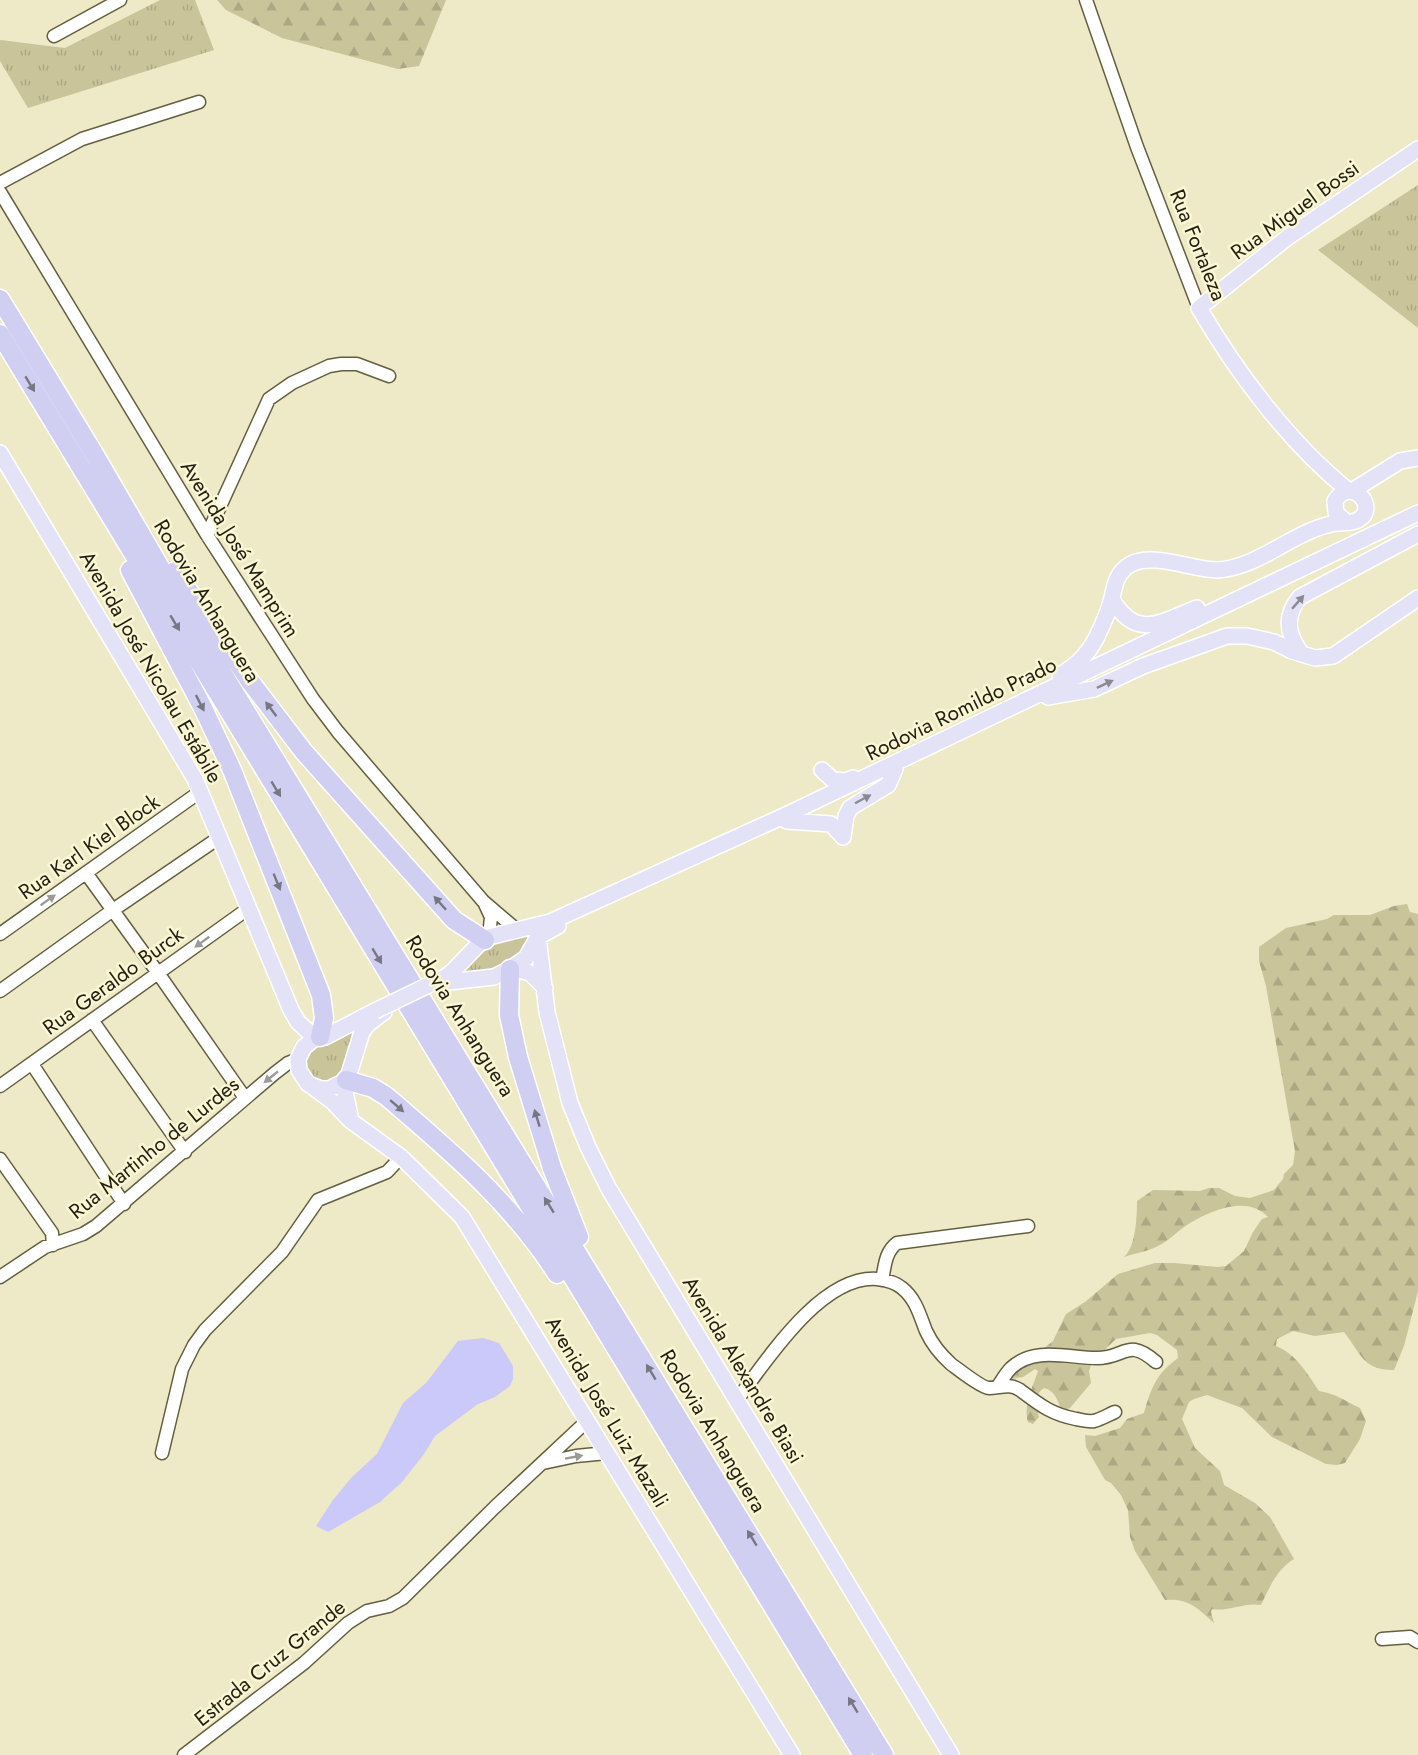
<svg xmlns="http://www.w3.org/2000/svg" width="1418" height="1755" viewBox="0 0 1418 1755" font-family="Jost,sans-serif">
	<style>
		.grass { fill: url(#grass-tufts) }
		.forest { fill: url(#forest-firs) }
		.water { fill: #cbc8fa }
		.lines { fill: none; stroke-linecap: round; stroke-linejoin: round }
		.minor-casing { stroke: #635f40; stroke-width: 15 }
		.major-casing { stroke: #fff; stroke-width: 18 }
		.highway-casing { stroke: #fff; stroke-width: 21 }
		.minor { stroke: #fff; stroke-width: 12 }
		.major { stroke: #e3e2f7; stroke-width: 15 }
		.highway { stroke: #d0cef1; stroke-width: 18 }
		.major-bridge-casing { stroke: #fff; stroke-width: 18; stroke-linecap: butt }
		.major-bridge { stroke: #e3e2f7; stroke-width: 15 }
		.oneway { fill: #787682 }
		.oneway2 { fill: #8c8a90 }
		.oneway3 { fill: #9b9a94 }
		.labels { text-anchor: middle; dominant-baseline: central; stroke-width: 5; stroke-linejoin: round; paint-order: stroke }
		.street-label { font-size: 21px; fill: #211f12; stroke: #fbf6d3 }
	</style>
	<defs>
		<pattern id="grass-tufts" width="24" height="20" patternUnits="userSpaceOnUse" patternTransform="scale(1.5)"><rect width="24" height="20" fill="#cac49a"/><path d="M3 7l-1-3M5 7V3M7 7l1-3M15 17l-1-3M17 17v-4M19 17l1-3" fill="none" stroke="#ada884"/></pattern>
		<pattern id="forest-firs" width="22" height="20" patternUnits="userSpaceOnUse" patternTransform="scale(1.5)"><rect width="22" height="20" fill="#cac49a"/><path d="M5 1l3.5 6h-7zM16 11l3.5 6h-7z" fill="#ada884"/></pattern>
	</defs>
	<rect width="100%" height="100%" fill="#eee9c6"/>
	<path class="grass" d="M160 0H195L214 50 28 108 0 61V40L65 48Z
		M1418 185V328L1318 250Z
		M542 934 505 963 492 968 452 976 492 944 514 937Z
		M370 1017 347 1067 335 1082 314 1081C306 1072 301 1064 306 1051Z"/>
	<path class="forest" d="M217 0H446L419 66 398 69 282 38 226 10Z
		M1407 904 1410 912 1418 914V1291L1404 1346 1394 1370C1363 1370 1362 1355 1344 1332L1315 1336 1293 1331 1277 1339 1276 1346C1296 1354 1307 1373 1319 1391 1339 1395 1343 1400 1360 1408L1366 1421 1360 1439 1345 1463 1337 1465 1326 1464 1272 1437 1242 1408 1207 1395 1194 1399 1189 1402 1182 1419 1195 1448 1220 1471 1224 1485 1255 1503 1270 1517 1294 1559C1277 1569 1269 1588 1261 1605 1244 1602 1229 1612 1212 1609L1211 1612 1214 1623C1197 1608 1189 1598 1165 1600L1135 1551 1130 1537 1128 1510 1121 1495 1111 1483 1105 1480 1086 1447 1085 1435 1095 1436 1120 1428 1127 1419 1144 1413C1151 1388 1156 1374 1178 1358L1177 1350 1157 1335 1150 1333 1116 1339 1092 1362 1089 1371 1091 1383 1070 1408 1065 1410 1061 1409C1057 1399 1055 1391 1044 1388 1033 1395 1037 1407 1039 1417L1033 1424 1028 1422C1023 1406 1033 1386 1038 1371L1035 1369 1023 1377 1010 1379 1009 1376 1053 1341 1066 1314 1085 1302 1118 1274 1155 1263H1174L1218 1267 1226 1266 1244 1251 1253 1232 1262 1219 1268 1217C1247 1194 1209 1211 1187 1225 1177 1231 1170 1240 1160 1245 1150 1251 1136 1253 1124 1257 1136 1247 1137 1216 1137 1201L1153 1190 1200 1191 1209 1188H1219L1235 1196 1250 1198 1274 1190 1283 1179 1284 1174 1293 1165 1295 1151 1266 986 1259 961V947L1286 928 1327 919 1334 915H1370L1394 906Z"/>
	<path class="water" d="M483 1338 499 1343 513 1366V1379L510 1386 495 1397 478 1404 435 1436 424 1454 402 1482 380 1502 328 1532 316 1526 333 1500 352 1477 377 1454 403 1403 426 1383 458 1341Z"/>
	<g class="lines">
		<g class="minor-casing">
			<path id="minor" d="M1086 0 1137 147 1199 308
				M54 36 120 0
				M0 183 82 139 199 102
				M0 192 207 535 313 699 338 732 483 901 517 930
				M207 535 269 399 292 383 329 366 341 364H357L389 376
				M86 873 158 973 245 1098
				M485 904 491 917 489 937
				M0 934 201 791
				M0 991 113 910 220 837
				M92 1020 185 1152
				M32 1064 124 1204
				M0 1086 249 908
				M0 1159 52 1233 53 1245
				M0 1277 45 1247 83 1234 96 1226 275 1073 288 1063 298 1059
				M882 1280C885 1266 885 1252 897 1243L1028 1226
				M998 1386C1002 1380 1006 1373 1011 1368 1034 1346 1069 1358 1097 1358 1126 1358 1127 1337 1156 1362
				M737 1400C767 1360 821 1275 877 1279 886 1280 895 1282 902 1288 916 1299 920 1316 926 1331 932 1344 941 1355 951 1364 958 1369 982 1388 989 1388 1000 1388 1010 1383 1020 1390 1040 1405 1051 1414 1076 1419 1082 1420 1088 1422 1094 1421 1101 1419 1108 1415 1115 1412
				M162 1453 182 1369 194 1345 205 1330 282 1252 318 1200 387 1172 401 1157
				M543 1463 576 1456 607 1453
				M1382 1639 1410 1637 1418 1642
				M184 1755 304 1663 348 1623 367 1611 389 1606 403 1598 495 1507 587 1421"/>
		</g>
		<g class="major-casing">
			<path id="major" d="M0 453 195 779 291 1010 298 1022 315 1038
				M1349 491C1290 444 1237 373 1199 308L1288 237 1418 149
				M1352 491 1400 461 1418 458
				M1112 599C1136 641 1161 622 1197 608
				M1302 654C1287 635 1284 616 1300 597L1418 534
				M1060 675C1078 665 1091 651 1099 632 1104 622 1109 609 1112 598 1115 583 1117 572 1131 564 1153 552 1193 570 1217 570 1258 568 1291 533 1331 524 1339 522 1351 524 1358 520 1380 508 1351 475 1335 501L1336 513 1345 521
				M1048 697 1094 689 1143 666 1227 636H1247L1274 642 1292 651 1315 658 1333 656 1418 598
				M822 770 833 780 846 781 853 778
				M787 821 831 824 843 837
				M843 837 846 816 850 808 888 785 895 769
				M538 937 547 1012 570 1103 588 1147 609 1189 951 1755
				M512 968 530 973 545 988
				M445 977 452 972 478 945 489 937 550 922 786 815 1418 513
				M448 982 494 977 510 969 526 958 538 937 558 926
				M375 1011 325 1037 315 1038 304 1047 298 1059 299 1070 308 1084 321 1089H329L343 1082 349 1074 362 1032 368 1024 384 1012
				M343 1082 351 1121
				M313 1087 333 1102 351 1121 401 1157 462 1217 792 1755"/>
		</g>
		<g class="highway-casing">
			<path id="highway" d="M0 299 96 457 204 643 884 1755
				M0 334 863 1755
				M130 570 203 708 232 770 321 995 324 1018 320 1037
				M175 571 249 680 304 752 454 920 485 940
				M510 969 509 1015 518 1057 552 1168 579 1237
				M346 1080 373 1088 386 1096C449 1150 512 1203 557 1274"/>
		</g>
		<use href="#minor" class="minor"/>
		<use href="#major" class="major"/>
		<use href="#highway" class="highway"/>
		<g class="major-bridge-casing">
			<path id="major-bridge" d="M375 1011 445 977"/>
		</g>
		<use href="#major-bridge" class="major-bridge"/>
	</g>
	<defs><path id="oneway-solid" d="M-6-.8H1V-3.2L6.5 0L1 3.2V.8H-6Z" transform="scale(1.5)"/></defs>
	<g class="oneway">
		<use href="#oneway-solid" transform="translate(30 384) rotate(59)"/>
		<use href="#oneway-solid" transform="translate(175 623) rotate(59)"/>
		<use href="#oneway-solid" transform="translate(200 703) rotate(63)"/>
		<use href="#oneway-solid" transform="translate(271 709) rotate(-127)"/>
		<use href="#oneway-solid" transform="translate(276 789) rotate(59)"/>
		<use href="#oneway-solid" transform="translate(277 882) rotate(68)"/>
		<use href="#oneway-solid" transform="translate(440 903) rotate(-132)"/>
		<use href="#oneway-solid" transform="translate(377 956) rotate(59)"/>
		<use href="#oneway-solid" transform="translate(397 1106) rotate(41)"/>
		<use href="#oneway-solid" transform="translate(537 1118) rotate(-107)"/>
		<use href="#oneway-solid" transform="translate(549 1205) rotate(-122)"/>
		<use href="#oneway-solid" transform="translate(651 1372) rotate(-121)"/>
		<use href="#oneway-solid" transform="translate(752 1538) rotate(-121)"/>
		<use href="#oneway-solid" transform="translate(853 1705) rotate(-121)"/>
	</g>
	<g class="oneway2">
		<use href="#oneway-solid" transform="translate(1298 602) rotate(-49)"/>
		<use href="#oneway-solid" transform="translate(1105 684) rotate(-25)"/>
		<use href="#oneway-solid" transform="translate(863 799) rotate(-28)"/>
	</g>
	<g class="oneway3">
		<use href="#oneway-solid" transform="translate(48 900) rotate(-35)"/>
		<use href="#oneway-solid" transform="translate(202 942) rotate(144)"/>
		<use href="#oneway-solid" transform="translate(271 1077) rotate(141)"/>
		<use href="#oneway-solid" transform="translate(574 1457) rotate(-10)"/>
	</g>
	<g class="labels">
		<g class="street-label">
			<text transform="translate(1295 210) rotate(-36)">Rua Miguel Bossi</text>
			<text transform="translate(1198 245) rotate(68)">Rua Fortaleza</text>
			<text transform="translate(240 549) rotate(58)">Avenida José Mamprim</text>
			<text transform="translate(207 601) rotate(59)">Rodovia Anhanguera</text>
			<text transform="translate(151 667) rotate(60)">Avenida José Nicolau Estábile</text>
			<text transform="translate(961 709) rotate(-26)">Rodovia Romildo Prado</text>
			<text transform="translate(89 847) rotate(-35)">Rua Karl Kiel Block</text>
			<text transform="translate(113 981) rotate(-36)">Rua Geraldo Burck</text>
			<text transform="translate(460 1016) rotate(58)">Rodovia Anhanguera</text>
			<text transform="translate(154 1148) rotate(-39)">Rua Martinho de Lurdes</text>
			<text transform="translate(743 1370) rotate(59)">Avenida Alexandre Biasi</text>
			<text transform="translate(607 1412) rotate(59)">Avenida José Luiz Mazali</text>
			<text transform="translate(713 1431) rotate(59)">Rodovia Anhanguera</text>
			<text transform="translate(270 1663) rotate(-39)">Estrada Cruz Grande</text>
		</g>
	</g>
</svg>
